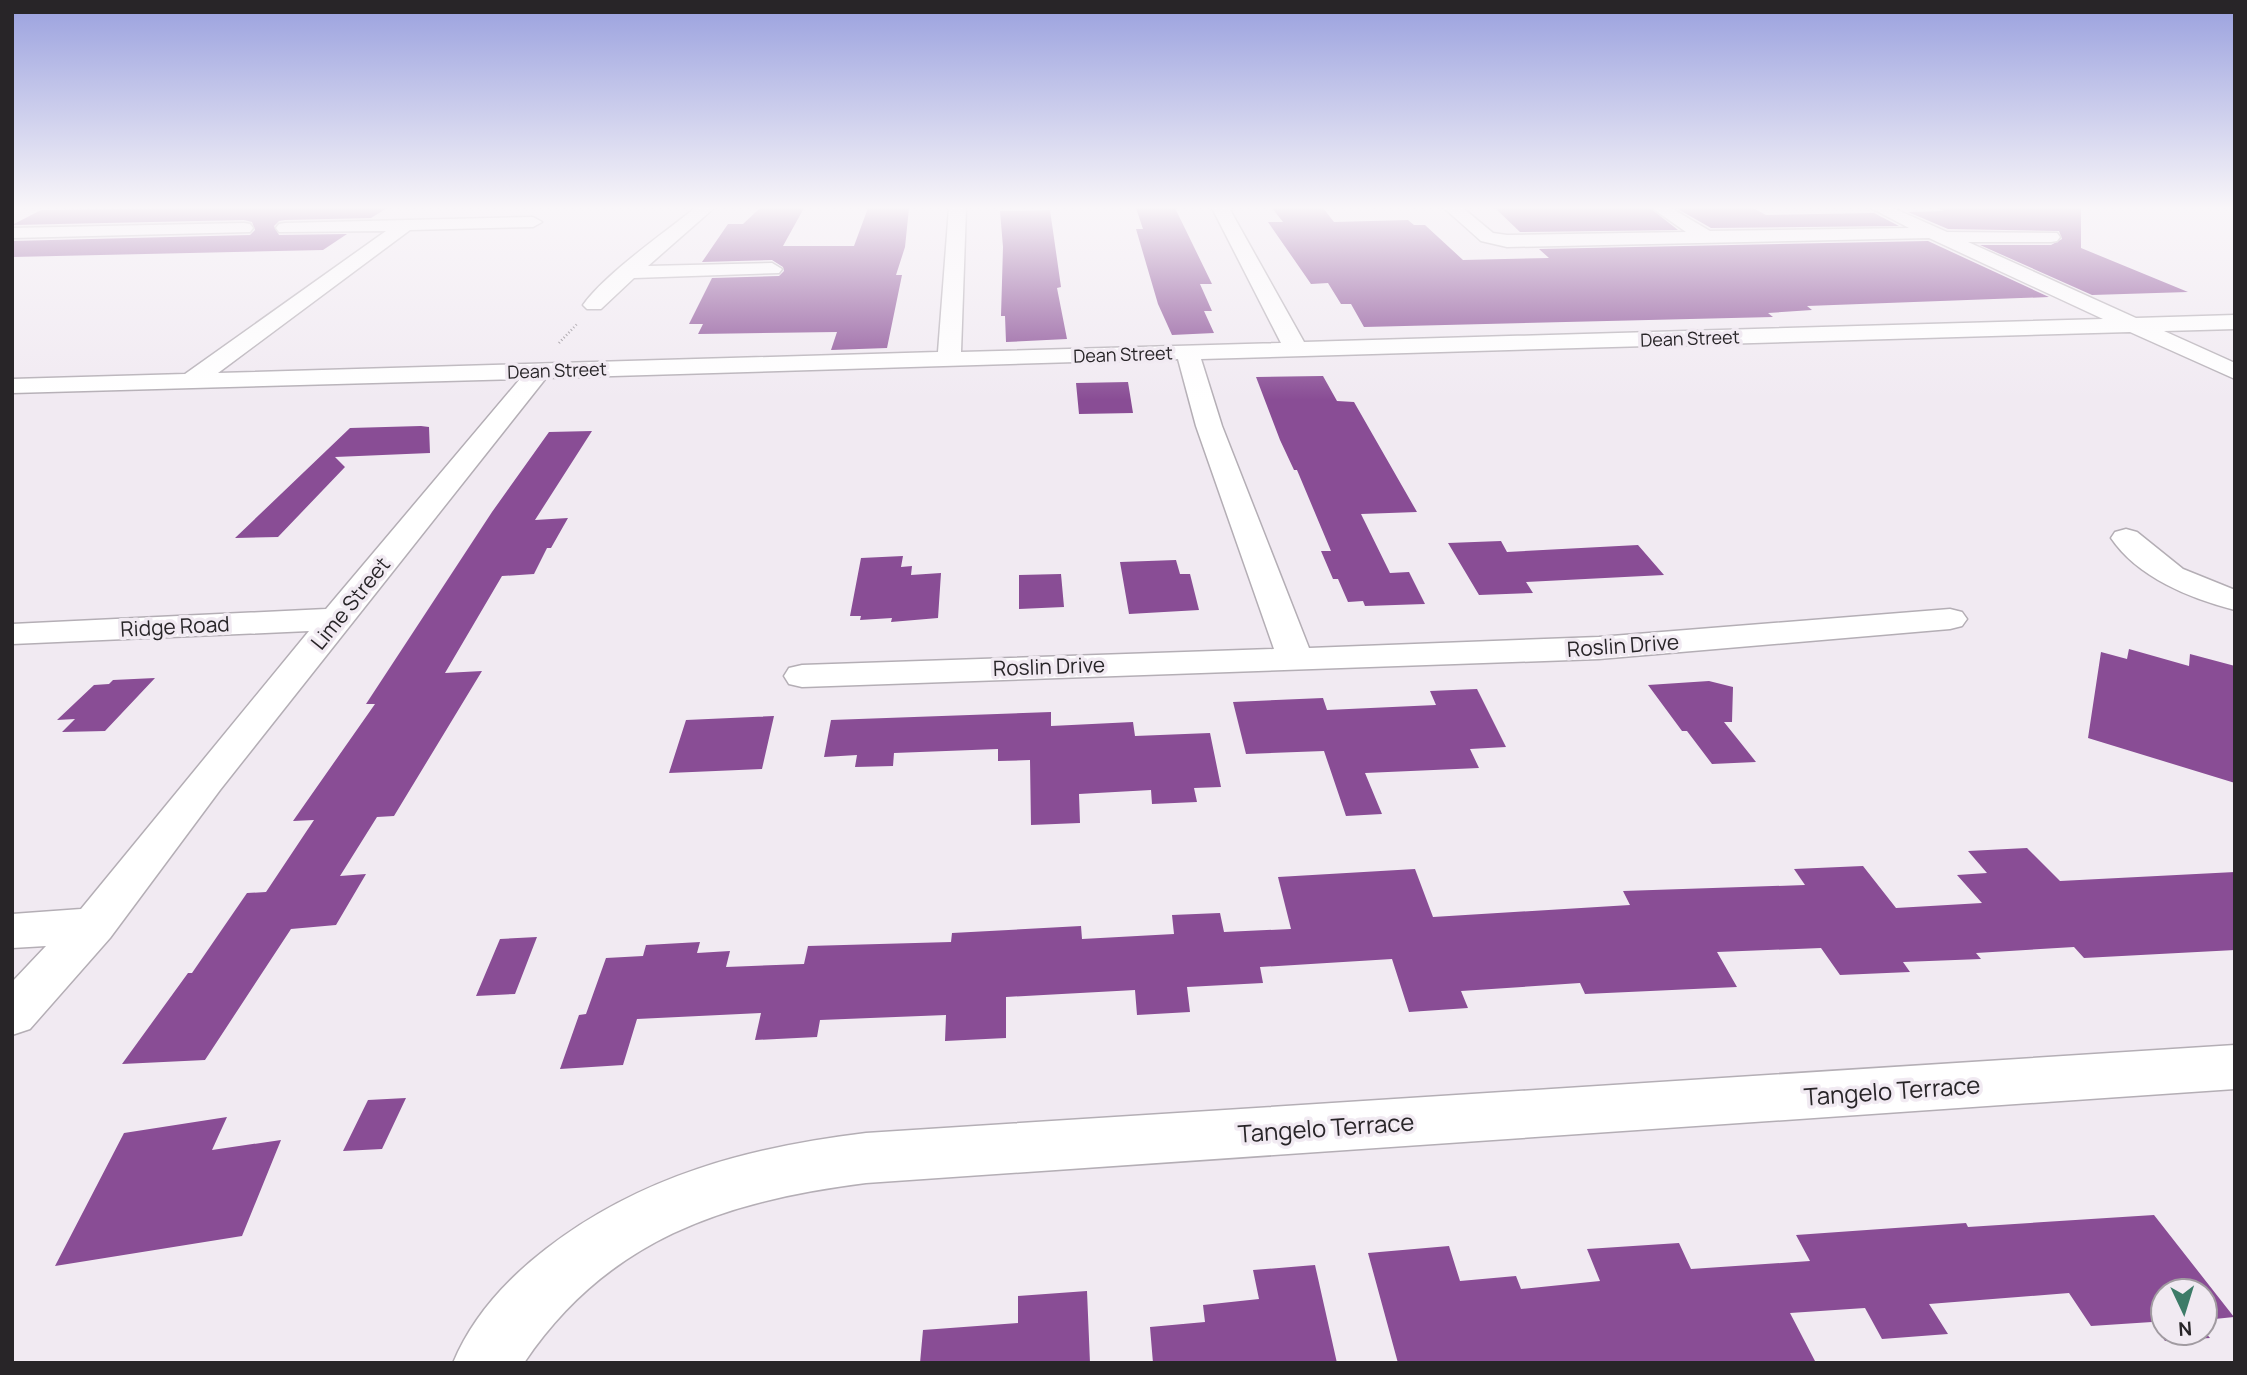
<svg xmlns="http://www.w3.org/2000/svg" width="2247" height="1375" viewBox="0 0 2247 1375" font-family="Manrope,sans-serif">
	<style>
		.building { fill: #894d95 }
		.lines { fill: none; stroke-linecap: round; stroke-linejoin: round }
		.minor-casing { stroke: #b4aeb5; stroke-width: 3 }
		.path { stroke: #888389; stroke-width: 2.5; stroke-dasharray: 1 2.5; stroke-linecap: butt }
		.minor { fill: #fff; fill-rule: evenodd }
		.labels { text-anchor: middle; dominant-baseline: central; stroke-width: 7; stroke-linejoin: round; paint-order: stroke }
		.far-street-label { font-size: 18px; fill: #282528; stroke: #f1eaf2 }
		.street-label { font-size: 21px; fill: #282528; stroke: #f1eaf2 }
		.near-street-label { font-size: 24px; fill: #282528; stroke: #f1eaf2 }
	</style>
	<rect width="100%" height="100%" fill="#f1eaf2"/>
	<path class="building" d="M195 208H387L371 218 285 220 279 221 274 226 279 235 347 234 323 250 12 257V241L250 235 255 230 252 222 244 220 12 225 41 210Z
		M760 208H804L783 246H854L868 208H909L905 247 896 275H902L887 348 831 350 837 332 698 334 703 324H689L712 278 779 276 784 271 783 267 772 260 702 262 728 224H743Z
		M1136 208H1175L1212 284H1200L1212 311H1204L1214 333 1172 335 1158 304 1136 229H1143Z
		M1272 208H1323L1334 222 1408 220 1414 225H1425L1463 260 1549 258 1539 249 1928 241 2049 297 1807 306 1812 310 1768 313 1773 317 1364 327 1351 304H1341L1328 283 1311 284 1268 222H1283Z
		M1495 208H1650L1678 230 1520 232Z
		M1676 208H1753L1766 215 1874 213 1899 226 1711 228Z
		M1937 208H2081V248L2188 292 2092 295 1980 245H2051L2062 239 2059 231 1948 229 1908 212 1944 211Z
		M1050 210 1061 287 1057 288 1067 339 1006 342 1005 316H1001L1003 247 1000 211Z
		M1323 376 1337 401 1354 402 1417 512 1361 514 1390 573 1409 572 1425 604 1365 606 1363 601 1348 602 1338 579H1333L1321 551H1331L1297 470H1294L1280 440 1256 377Z
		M1128 382 1133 413 1079 414 1076 383Z
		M421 426 429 427 430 453 335 457 345 467 278 537 235 538 350 428Z
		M592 431 535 520 568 518 551 548H547L534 574 502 576 445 673 482 671 394 816 377 817 340 876 366 874 336 925 291 929 205 1060 122 1064 188 973H192L247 893 266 892 314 820 293 821 375 704H366L492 512 549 432Z
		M1501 541 1507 552 1638 545 1664 575 1526 582 1533 593 1479 595 1448 543Z
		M903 556 901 567 912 566 911 575 941 573 938 618 891 622 892 618 860 620 861 616H850L861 558Z
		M1176 560 1180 574H1190L1199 610 1129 614 1120 562Z
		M1061 574 1064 607 1019 609V575Z
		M2129 649 2189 666 2190 654 2235 666V783L2088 738 2101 652 2127 659Z
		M155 678 105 731 62 732 75 719 57 720 94 685 109 684 113 680Z
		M1709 681 1733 687 1732 722H1724L1756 762 1712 764 1687 731H1682L1648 685Z
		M1477 689 1506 747 1470 749 1479 768 1365 773 1382 814 1346 816 1324 751 1246 754 1233 702 1323 698 1327 710 1436 705 1430 691Z
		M1051 712V726L1133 722 1135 736 1210 733 1221 787 1194 788 1197 802 1152 804 1151 790 1079 794 1080 823 1031 825 1030 760 998 761V749L894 753 893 766 855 767 857 755 824 757 831 720Z
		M774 716 762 769 669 773 686 720Z
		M2027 848 2060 881 2235 872V950L2084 958 2074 947 1976 953 1981 959 1903 962 1910 972 1840 975 1821 948 1717 952 1737 987 1585 994 1580 983 1461 991 1468 1008 1409 1012 1392 959 1260 967 1263 983 1187 987 1190 1012 1137 1015 1135 990 1006 997V1038L945 1041 946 1015 820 1020 817 1037 755 1040 761 1013 637 1019 623 1065 560 1069 579 1015 586 1014 606 958 643 956 646 945 700 942 697 953 730 951 726 967 804 964 808 946 951 942 952 933 1081 926 1082 939 1174 934 1172 915 1220 913 1224 932 1291 929 1278 877 1415 869 1433 917 1630 905 1623 891 1805 885 1794 869 1863 866 1896 908 1982 903 1957 875 1987 873 1968 851Z
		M537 937 515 994 476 996 500 939Z
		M406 1098 382 1149 343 1151 368 1100Z
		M227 1117 212 1150 281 1140 242 1236 55 1266 124 1133Z
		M2154 1215 2234 1317 2205 1320V1291H2163V1333L2205 1332 2210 1338 2165 1341 2152 1322 2091 1326 2069 1293 1929 1304 1948 1334 1882 1339 1865 1308 1790 1313 1816 1363H1398L1368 1253 1449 1246 1460 1281 1516 1276 1521 1289 1600 1281 1587 1249 1679 1243 1691 1269 1810 1261 1796 1235 1966 1223 1968 1227Z
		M1315 1265 1337 1363H1153L1150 1327 1205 1322 1203 1305 1259 1299 1253 1270Z
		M1087 1291 1090 1363H920L923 1330 1018 1323V1296Z"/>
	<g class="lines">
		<g class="minor-casing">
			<path id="minor" d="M695 208H714L648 266 772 263 782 269 779 273 634 278 601 309H587L583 305C605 274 664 233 695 208Z
				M949 208H966L961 352 1281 343 1212 208H1229L1304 342 2103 319 1929 238 1507 247 1481 241 1444 208H1463L1493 233 1507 235 1686 232 1652 208H1671L1710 231 1909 228 1871 208H1893L1947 232 2057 233 2060 237 2057 241 2051 242H1968L2136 318 2235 315V329L2164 331 2235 363V379L2130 332 1201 359 1222 426 1309 648 1599 637 1950 609 1962 612 1967 619 1962 626 1950 629 1599 659 802 687 789 684 784 676 789 668 802 665 1274 649 1196 426 1178 359 546 378 220 790 110 938 30 1029 12 1035V982L46 946 12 948V914L81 909 309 631 12 644V624L326 609 520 379 12 393V379L185 374 386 231 279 232 276 228 279 224 285 223 533 217 542 222 533 227 410 230 218 373 938 352Z
				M244 223 250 224 253 228 250 232 12 238V228Z
				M2126 529 2137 532 2183 569 2235 590V610C2191 599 2137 577 2111 538L2115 532Z
				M2235 1045V1089L866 1183C725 1201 607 1239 524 1363H453C472 1317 507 1279 546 1249 640 1176 750 1147 866 1133Z"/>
		</g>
		<path class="path" d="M559 343 577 324"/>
		<use href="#minor" class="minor"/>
	</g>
	<linearGradient id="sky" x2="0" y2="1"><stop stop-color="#99a0de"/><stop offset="0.52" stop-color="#f9f6f9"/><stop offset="1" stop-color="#f9f6f9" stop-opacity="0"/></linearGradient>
	<rect width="2247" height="400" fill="url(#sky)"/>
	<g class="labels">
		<g class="far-street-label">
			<text transform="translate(1690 338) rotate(-2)">Dean Street</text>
			<text transform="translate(1123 354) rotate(-2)">Dean Street</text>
			<text transform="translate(557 370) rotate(-2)">Dean Street</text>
		</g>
		<g class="street-label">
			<text transform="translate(350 603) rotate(-51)">Lime Street</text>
			<text transform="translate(175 626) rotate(-3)">Ridge Road</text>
			<text transform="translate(1623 645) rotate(-4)">Roslin Drive</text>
			<text transform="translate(1049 666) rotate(-2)">Roslin Drive</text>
		</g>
		<g class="near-street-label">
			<text transform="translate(1892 1090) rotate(-4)">Tangelo Terrace</text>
			<text transform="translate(1326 1127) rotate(-4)">Tangelo Terrace</text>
		</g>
	</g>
	<rect width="2247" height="1375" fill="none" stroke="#282528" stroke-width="28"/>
	<g transform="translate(2184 1312) rotate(176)"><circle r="33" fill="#f1eaf2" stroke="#a19ba1" stroke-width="2"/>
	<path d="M0-5L12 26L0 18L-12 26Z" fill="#3d7b68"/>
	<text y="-10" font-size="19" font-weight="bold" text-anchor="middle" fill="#282528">N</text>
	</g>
</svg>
